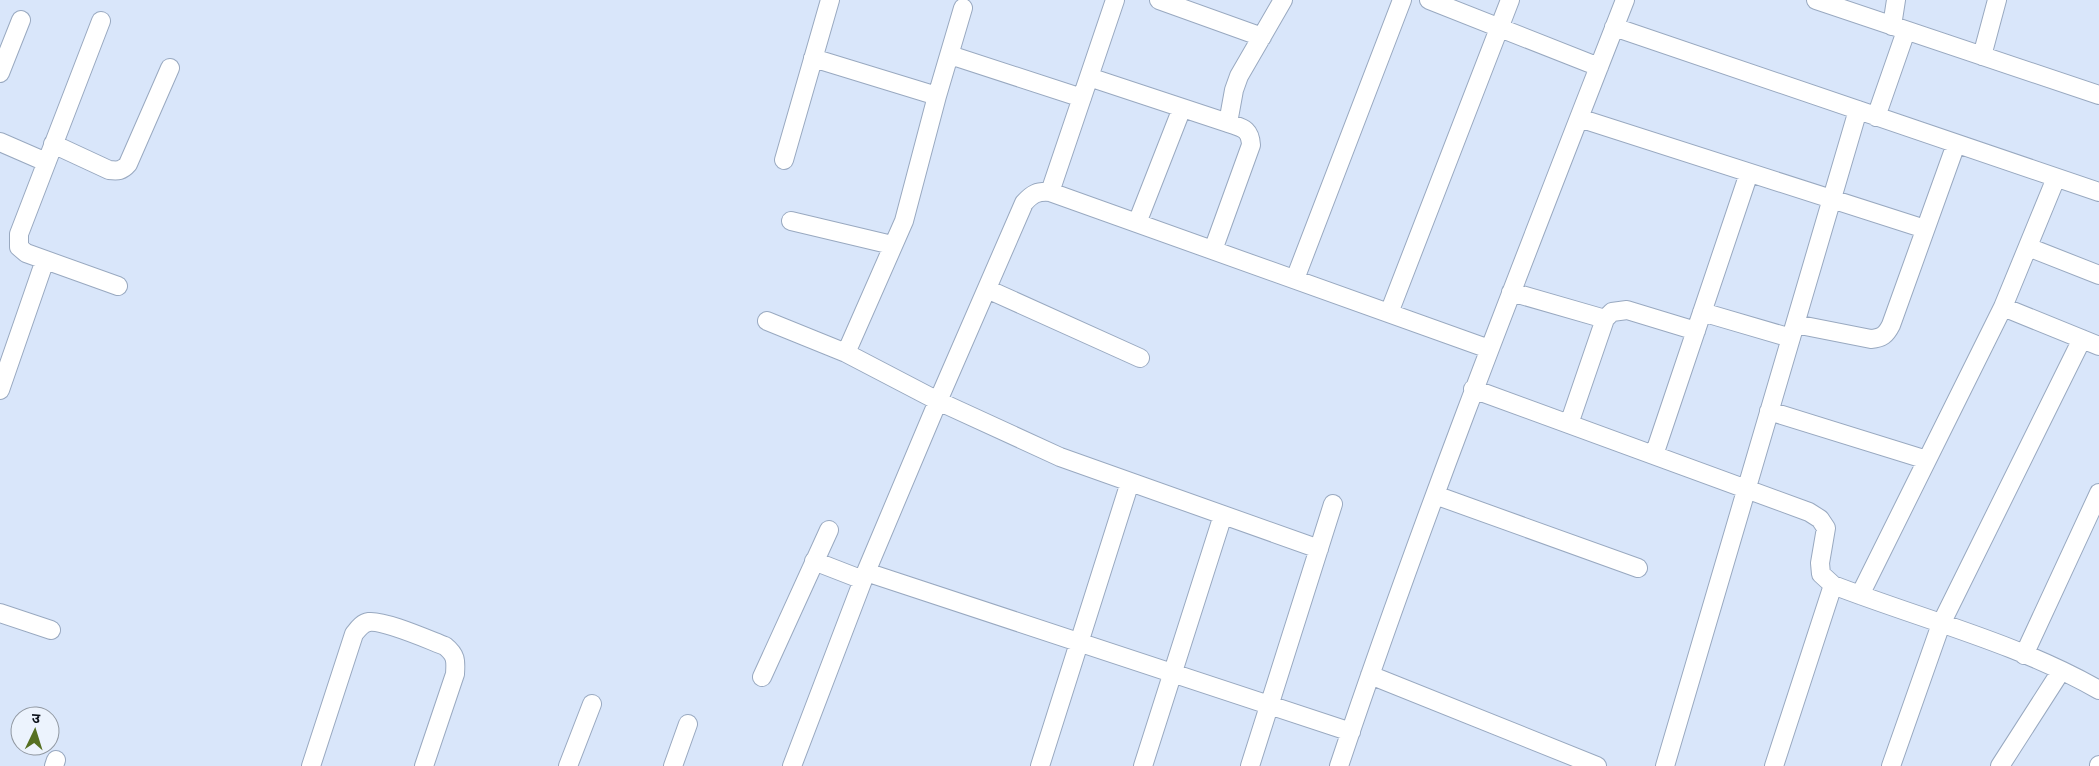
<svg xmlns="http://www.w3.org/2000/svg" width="2099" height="766" viewBox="0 0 2099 766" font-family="'DM Sans','Noto Sans Devanagari',sans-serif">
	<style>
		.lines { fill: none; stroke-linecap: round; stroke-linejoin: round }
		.minor-casing { stroke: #99a9c0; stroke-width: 20 }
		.minor { stroke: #fff; stroke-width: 18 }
	</style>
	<rect width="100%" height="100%" fill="#d9e6fa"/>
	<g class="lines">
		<g class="minor-casing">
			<path id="minor" d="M1159 0 1262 37
				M1429 0 1599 67
				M1816 0 2099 95
				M101 21 19 234V247L26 253 118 286
				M1892 26 1896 0
				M1614 27 2099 192
				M950 55 1082 98
				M1982 56 1997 0
				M813 58 937 96 904 221 846 353 938 401 866 572
				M0 73 21 20
				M1089 77 1228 123
				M937 96 963 8
				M1876 117 1906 31
				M1579 118 1925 229
				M0 142 46 162
				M53 144 109 170C118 171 122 171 128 164L170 68
				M784 160 830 0
				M1050 192 1115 0
				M791 221 892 245
				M1137 223 1182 108
				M2028 247 2099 275
				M1213 250 1251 145C1250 128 1242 128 1228 123L1234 90 1239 76 1283 0
				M1295 279 1402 0
				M987 289 1140 358
				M1511 292 1605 319 1569 424
				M2003 307 2099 346
				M1702 312 1791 338
				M1389 313 1510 0
				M1605 319 1612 312 1627 310 1696 331
				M767 321 846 353
				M1795 324 1871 339C1882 338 1886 335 1891 325L1956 144
				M1473 389 1809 512 1820 519 1826 528 1820 563 1821 574 1833 585C1921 619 2017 643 2099 690
				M0 390 45 260
				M1769 411 1927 460
				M1654 455 1749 173
				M1435 495 1638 568
				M1319 549 1060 457 938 401 1024 203C1032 194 1037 191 1050 192L1489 349
				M814 561 863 580
				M1860 595 2003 307 2056 178
				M0 613 51 630
				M2024 655 2099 493
				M1370 675 1597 766
				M762 677 829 530
				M54 766 56 760
				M311 766 354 634C358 629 362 623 369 622 384 620 429 640 445 646 456 655 456 660 455 674L424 766
				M568 766 592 704
				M673 766 688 724
				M792 766 866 572 1351 732
				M1040 766 1130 482
				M1143 766 1223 515
				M1250 766 1333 504
				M1339 766C1426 507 1526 254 1625 0
				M1665 766 1858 110
				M1774 766 1833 585
				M1891 766 1941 624 2082 339
				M2000 766 2061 671
				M2099 766V765"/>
		</g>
		<use href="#minor" class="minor"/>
	</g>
	<g transform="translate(35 731) rotate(4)"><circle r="24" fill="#ecf3fd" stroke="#9198a1"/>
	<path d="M0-4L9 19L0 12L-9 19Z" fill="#567022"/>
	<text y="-8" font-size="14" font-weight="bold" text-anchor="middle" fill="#090f17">उ</text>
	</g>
</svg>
